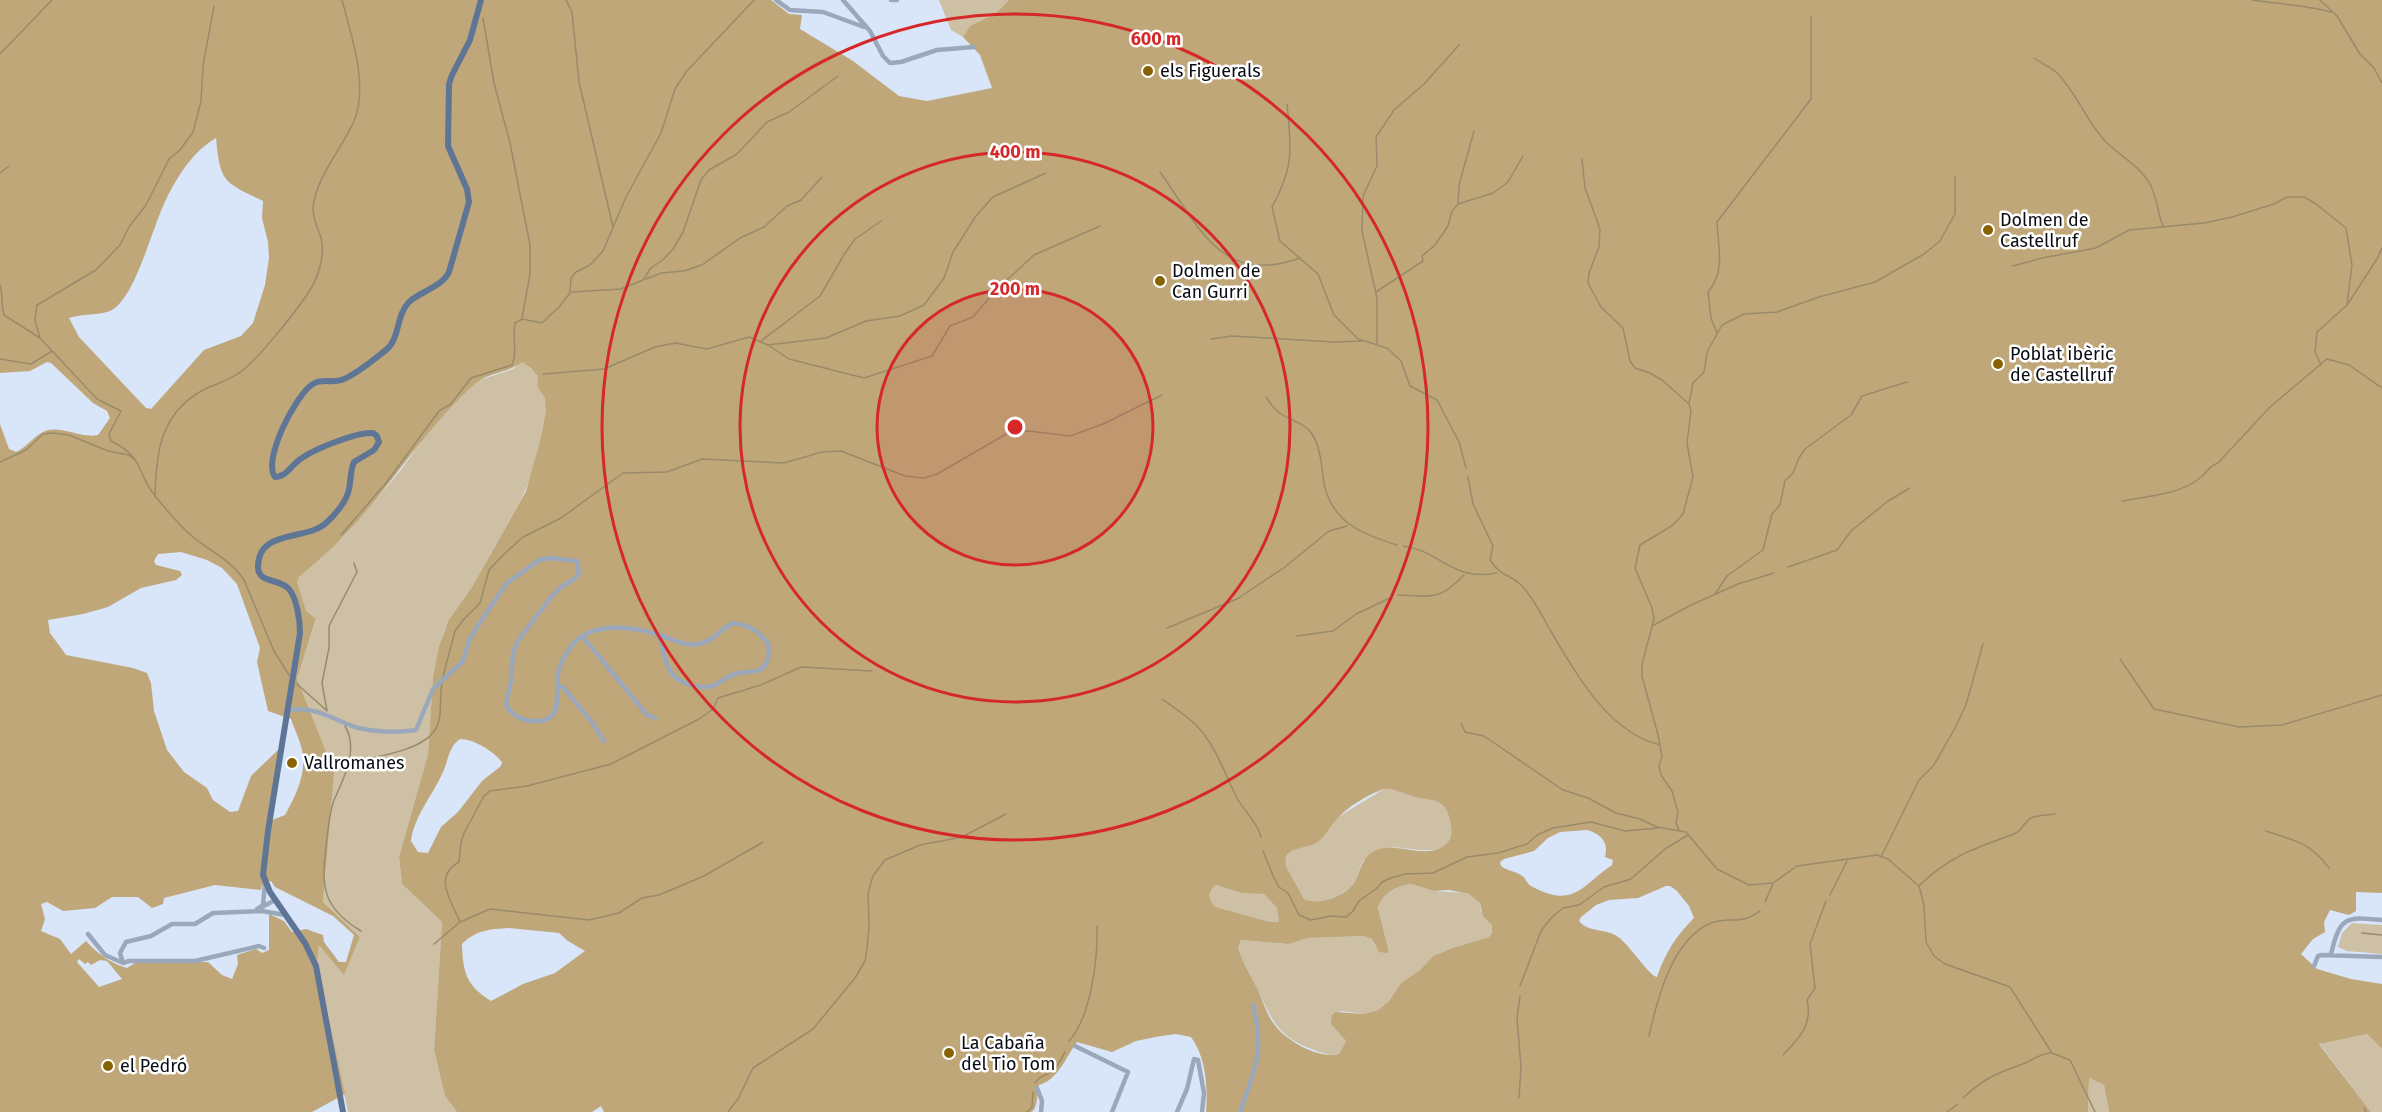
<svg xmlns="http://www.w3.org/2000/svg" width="2382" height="1112" viewBox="0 0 2382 1112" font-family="'Fira Sans',sans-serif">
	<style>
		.green { fill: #cec0a4 }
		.forest { fill: #bfa779; fill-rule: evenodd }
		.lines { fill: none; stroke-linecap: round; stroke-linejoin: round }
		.stream { stroke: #9a8a6b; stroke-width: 1.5 }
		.minor { stroke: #9ba8bb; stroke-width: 4.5 }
		.major { stroke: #5e7596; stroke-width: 6 }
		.ring { fill: none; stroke: #d62828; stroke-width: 3 }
		.poi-dot { fill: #876200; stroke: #fff; stroke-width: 2 }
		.labels { text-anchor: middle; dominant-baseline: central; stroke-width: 5; stroke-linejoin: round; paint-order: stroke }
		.poi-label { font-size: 18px; fill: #080c12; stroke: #fff; text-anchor: start }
		.centre { fill: #d62828; stroke: #fff; stroke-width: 3 }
		.ring-label { font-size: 18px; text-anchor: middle; font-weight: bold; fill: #d62828; stroke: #fff; stroke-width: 5; stroke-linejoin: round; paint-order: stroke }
	</style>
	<rect width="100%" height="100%" fill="#d9e5f9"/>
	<path class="green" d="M939 0H1009L996 13 970 26 963 37 951 30Z
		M522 361 531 368 538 377 537 386C539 390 544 394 545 398 552 419 530 484 519 503L472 587 448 621 443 634 433 677 428 754 399 857 402 884 442 922 434 1050 445 1096 457 1112H348L317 965 319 944 344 974 360 937 323 902 326 871 297 679 316 620 306 612 297 582 299 577 347 534 400 471 437 420 477 381 513 369Z
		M1384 789C1394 789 1437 799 1443 804 1449 810 1452 822 1452 830 1450 864 1406 844 1388 848 1380 849 1370 857 1363 861 1359 868 1358 877 1353 884 1344 896 1318 906 1304 899L1286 866 1285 861 1289 853 1297 848 1317 842 1338 817Z
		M1411 884 1434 891 1465 893 1473 896 1480 903 1481 911 1492 925V933L1489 937 1452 948 1433 956 1420 970 1401 983 1389 1001 1378 1010 1364 1014 1340 1011 1331 1024 1346 1041 1339 1054C1329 1056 1321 1053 1312 1049 1278 1037 1272 1020 1258 990 1251 976 1243 963 1238 948L1241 940 1287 944 1308 938 1364 936 1372 939 1376 947 1388 948 1378 908C1383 893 1395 886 1411 884Z
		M1216 885 1238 891 1264 894 1277 908 1279 922H1270L1216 907 1212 903 1209 895 1213 887Z
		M2352 923 2382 925V954L2347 951 2338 947 2342 933Z
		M2367 1034 2382 1049V1112H2371L2319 1043Z
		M2089 1078 2104 1085 2109 1112H2088Z"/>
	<path class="forest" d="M0 0H771L789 14 802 15 800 29 853 61 899 96 927 101 992 88 980 55 963 37 970 26 996 13 1009 0H2382V893L2356 892V911L2349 915 2330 910 2324 922 2325 932 2313 939 2301 954 2317 969 2351 979 2382 984V1049L2367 1034 2319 1044 2371 1112H2109L2104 1085 2089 1078 2088 1112H1206C1208 1088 1206 1057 1191 1037L1176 1034 1161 1036 1136 1041 1112 1052 1077 1042C1066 1057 1058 1080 1039 1085 1036 1094 1039 1104 1032 1112H604L601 1106 592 1112H457L445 1096 434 1050 442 922 402 884 399 857 428 754 433 677 439 647 448 621 472 587 526 491 541 438 546 411 545 398 537 386 538 377 531 368 522 362C508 373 487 373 476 383 426 427 392 485 347 533 332 549 315 563 299 577L297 582 306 611 316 619 297 679 334 772 323 902 360 937 344 975 319 945 317 965 345 1094 312 1112H0V424L9 449 16 452C27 447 33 437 43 432 59 424 81 439 98 435L110 418 107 411 93 403 51 363 47 362 30 371 0 373ZM216 138C220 183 224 182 263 201L262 218 268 242 269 258 265 285 253 323 241 336 204 350 151 409 146 408 79 337 69 318C81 314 100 315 110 311 131 302 147 247 155 227 166 195 186 155 216 138ZM181 552 207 560 222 568 237 584 260 648 257 662 268 711 291 719C295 731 302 744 303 756 305 777 295 797 285 815L267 822 279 749 251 776 238 811 230 812 213 800 207 788 184 772 167 750 154 711 151 683 147 673 133 668 66 655 50 633 48 620 83 614 108 607 141 588 176 580 182 575 180 571 156 565 154 561 158 554ZM460 739C474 739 493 751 502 762L501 766 482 781 458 812 441 827 428 853 418 852 411 841C414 816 433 795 443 772 448 761 449 746 460 739ZM1384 789C1396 789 1405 794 1416 797 1436 801 1447 799 1451 825 1452 831 1452 837 1448 842 1428 865 1390 835 1369 855 1360 863 1360 873 1354 883 1345 896 1319 906 1304 899L1286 866C1282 845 1308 850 1319 841 1326 835 1331 825 1337 819 1347 807 1369 794 1384 789ZM1587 830C1601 834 1609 842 1605 857L1613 860 1612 865C1580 887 1574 909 1531 886 1526 883 1526 878 1522 876 1516 871 1507 871 1501 866L1500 862 1504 859 1534 851 1548 838 1560 832ZM271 881 275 887 333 916 354 935 346 962H339L324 942 323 935 306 929 292 932 284 921 269 914V950L262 953 256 949 237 955 238 964 232 979 222 975 208 962 135 963 127 968C110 963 98 954 86 941L71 954 60 939 41 931 45 919 41 904 47 902 63 911 95 908 112 897H138L152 908 163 904 164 898 215 885 261 890 262 885ZM1411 884 1434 891 1449 890 1469 894 1480 903 1483 916 1492 925V933L1489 937 1452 948 1433 956 1420 970 1401 983 1389 1001 1378 1010 1364 1014 1335 1012 1332 1015 1331 1024 1346 1041 1339 1054C1318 1059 1286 1041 1274 1024 1266 1013 1263 1001 1258 990 1251 976 1243 963 1238 948L1241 940 1288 944 1308 938 1364 936 1372 939 1379 952 1388 953V948L1378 908C1383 893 1395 886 1411 884ZM1216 885 1242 893 1264 894 1277 908 1279 922H1270L1216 907 1212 903 1209 895 1213 887ZM1666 886H1670L1677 891 1689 906 1694 918C1676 936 1665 953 1657 977 1649 976 1629 944 1618 937 1607 928 1588 933 1579 921L1581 917 1596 905 1609 900 1638 898ZM509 928 559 933 568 941 585 951 555 973 523 984 491 1001C466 985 463 973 462 944 476 930 490 929 509 928ZM79 959 85 964 88 962 91 965 100 960 107 961 122 979 99 987 77 962Z"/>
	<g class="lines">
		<path class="stream" d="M566 0 572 12 579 82 613 227
			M2252 0C2278 4 2306 5 2331 12
			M2320 0 2337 16 2360 54 2374 68 2382 83
			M483 18 494 83 510 143 530 245V274L522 318
			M0 54 52 0
			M2034 58C2041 63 2051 67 2057 73 2077 93 2086 121 2105 141 2120 156 2137 164 2149 182 2157 196 2157 211 2163 226
			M1287 104C1291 150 1295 165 1272 207L1280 241 1318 274 1334 315 1358 339 1387 348 1401 361 1410 386 1437 400 1459 442 1466 468
			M1582 159 1585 188 1600 229 1599 247 1589 273 1588 283 1601 307 1623 328 1630 361 1635 368 1650 373 1662 380 1689 404 1691 411 1687 443 1693 477 1683 514 1673 525 1640 545 1635 568 1652 608 1654 619 1642 664V676L1658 735 1662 756 1659 766 1661 775 1672 791 1678 812 1676 823 1679 830
			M1160 172C1199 226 1221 287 1300 258
			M0 173 9 166
			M1458 203 1459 185 1474 131
			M2013 266 2042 258 2096 248 2129 230 2204 223 2232 217 2274 204 2287 197H2304L2316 204 2346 228 2352 265 2347 305
			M646 279 661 273 684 271 702 265 740 238 764 227 787 206 801 200 822 177
			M0 285C3 295 1 304 4 315L40 338 97 399 121 411 109 434 111 441C146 458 135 472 156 497 168 512 183 530 198 541 215 553 232 562 244 580L274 651 289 675
			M572 292 621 289 643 280 651 268 664 259 673 249 683 232 701 180 709 170 737 154 767 122 789 112 838 76
			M1376 292 1423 261 1422 256 1435 245 1448 226 1452 211 1458 204 1493 193 1508 182 1523 156
			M1717 333 1711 318 1708 292C1726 270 1718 248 1717 222L1811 99V17
			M40 338 35 320 37 305 96 270 120 245 129 227 146 205 169 159 180 150 193 132 201 101 203 66 214 6
			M1211 339 1232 336 1334 342 1362 341
			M761 341 820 296 845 253 855 239 881 221
			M768 345 826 338 866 321 900 316 924 305 944 278 953 252 976 216 993 197 1046 173
			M1377 345V298L1362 231 1363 196 1377 166 1376 137 1394 110 1424 84 1459 45
			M0 359 31 364 52 351
			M2321 365 2315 352 2317 332 2347 305 2377 259 2382 248
			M543 374 604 369 655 347 675 343 707 349 749 337 768 345 789 359 864 378 932 356 950 326 973 317 996 290 1034 255 1100 226
			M1266 397C1270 403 1275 410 1281 414 1291 421 1305 423 1312 434 1320 446 1322 465 1323 478 1329 521 1361 534 1397 545
			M1689 403 1693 383 1704 372 1707 352 1722 325 1744 314 1777 312 1819 297 1875 282 1924 254 1940 241 1955 214V177
			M0 462 26 450 43 434 53 433 69 435 108 451 129 455 137 462
			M1468 477 1473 504 1493 546 1490 560C1502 578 1509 573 1521 585 1533 597 1541 614 1549 628 1575 672 1607 732 1660 745
			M155 497C156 456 159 417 198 393 211 385 226 382 239 373 256 362 299 308 310 290 319 276 325 254 321 238 318 228 312 217 313 207 317 175 342 149 354 121 369 86 351 35 342 0
			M2122 501C2148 496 2179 495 2200 478 2208 472 2207 467 2218 463L2270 407 2327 359 2349 365 2382 388
			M341 535 386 483 439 411 451 404 471 378 512 365C518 352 512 338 515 323L522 319 542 323 559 307 570 293 571 278 576 272 590 265 603 251 626 197 661 133 675 89 686 72 754 0
			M1403 546C1442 551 1451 582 1497 573
			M1788 567 1837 550 1851 531 1888 501 1910 488
			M1715 594 1727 576 1763 550 1772 514 1780 505 1785 481 1793 473 1799 458 1805 449 1851 415 1862 396 1907 382
			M1398 595C1432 596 1438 602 1464 575
			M1654 625 1689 606 1738 584 1774 573
			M1167 628 1237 599 1285 567 1329 531 1347 526
			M1297 636 1333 631 1356 614 1390 598
			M2120 659 2154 709 2239 727 2282 725 2382 695
			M443 676 455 631 464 619 480 603 489 570 503 555 523 537 561 518 623 473 667 472 702 459 784 463 822 452 841 451 905 476 924 478 937 474 1008 433 1029 431 1070 436 1103 424 1162 395
			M297 684 326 710
			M1162 699C1173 707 1186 715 1196 725 1215 744 1225 774 1237 798 1244 811 1258 823 1261 837
			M327 711 322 683 329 648V626L357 572 354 563
			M1461 723 1465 732 1484 736 1563 790 1588 798 1616 813 1640 819 1657 827 1686 832 1717 869 1749 885 1773 883 1797 866 1877 855 1888 859 1919 886 1924 905 1926 942 1934 956 1945 964 2010 987 2052 1053 2070 1060 2095 1112
			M345 726C359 749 344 778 334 800 329 814 328 831 326 846 321 888 323 908 361 931
			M348 763C372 757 421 752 435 730 443 718 439 698 442 684
			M2266 831C2294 840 2311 843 2329 868
			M1263 851 1274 878 1279 887 1288 893 1299 915 1311 920 1331 916 1346 917 1353 911 1359 901 1377 888 1382 882 1391 878 1405 874 1433 873 1467 857 1498 853 1527 844 1537 835 1553 828 1591 822 1625 831 1658 828
			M1881 857 1919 780 1934 765 1955 728 1966 705 1983 644
			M1919 886C1949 856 1976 848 2014 834 2022 831 2024 822 2031 818 2037 815 2048 815 2055 814
			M1830 895 1847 861
			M1765 902 1773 884
			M460 922C452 902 432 877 459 862L461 842 464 833 484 796 490 791 527 786 611 764 699 719 713 709 718 698 761 685 801 667 872 671
			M2362 933 2382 935
			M434 944 460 922 490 909 589 920 619 913 642 898 659 895 704 876 763 842
			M1520 986 1541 931 1552 917 1563 908 1579 905 1604 887 1631 879 1665 849 1688 835
			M1649 1036C1657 1000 1672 939 1711 923 1722 919 1733 921 1743 919 1749 919 1755 914 1760 911
			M1069 1041C1091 1017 1098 958 1097 926
			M1783 1055C1799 1038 1813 1025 1807 1000L1815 988 1810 944 1826 901
			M1035 1083C1039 1076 1045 1076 1051 1072 1058 1067 1061 1059 1065 1052
			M1519 1098 1521 1067 1517 1018 1520 996
			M1963 1098C1983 1079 1995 1074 2020 1065 2032 1061 2038 1054 2051 1053
			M2364 1108 2366 1112
			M728 1112 738 1099 753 1068 813 1029 855 978 865 961 867 948 869 926 868 893 873 876 885 860 920 845 962 837 1006 814
			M1027 1112 1032 1107 1033 1092
			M1947 1112 1958 1104"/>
		<path class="minor" d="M776 0 790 10 823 12 864 27
			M843 0 870 31 883 56 890 63 901 62 937 50 974 47
			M891 0H897
			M583 637 647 715 655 718
			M557 686 563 687 591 721 604 741
			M287 711C312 704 332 719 355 727 373 732 397 733 416 730L433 689 463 661 469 641 478 625 507 583 539 560 550 558 577 561 579 572 576 578 561 587 552 596 519 639 513 653 511 681 506 704C510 713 516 718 526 720 566 728 555 696 558 675 559 663 569 647 578 639 601 621 638 628 663 636 675 640 684 646 698 644 713 642 720 629 733 623 749 625 757 630 768 643 769 650 770 659 765 665 759 675 745 670 735 674 728 676 722 681 715 685 704 690 684 685 675 677 664 667 663 648 659 634
			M262 907 275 900
			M257 909 263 905 265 883
			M88 934 105 955 123 963 129 961H195L259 946 264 948
			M2331 954C2340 917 2345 916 2382 920
			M123 963 120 953 126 942 151 936 172 924H195L213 913 262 911 285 915
			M2314 966 2318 956 2322 955 2382 957
			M1075 1046 1128 1072 1112 1112
			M1037 1088 1042 1101 1041 1112
			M1177 1112 1187 1089 1194 1059 1198 1060 1204 1093 1202 1112
			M1240 1112C1255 1069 1265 1051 1253 1005"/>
		<path class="major" d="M343 1112 316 966 305 943 270 892 263 875 268 831 300 633C300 620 297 599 289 589 280 578 258 584 258 567 258 529 306 541 326 523 335 515 347 501 349 489 351 480 350 471 354 462L374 450 379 442 377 436 373 433C356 432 311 450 298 461 290 467 286 477 275 477 262 460 296 394 313 384 322 378 334 384 344 379 358 373 373 360 386 350 400 339 396 315 409 302 421 291 442 287 449 272L469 202 467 189 448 146 449 84 452 75 470 40 481 0"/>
	</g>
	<circle cx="1015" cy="427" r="138" fill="#d62828" fill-opacity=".12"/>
	<g class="ring">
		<circle cx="1015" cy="427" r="138"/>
		<circle cx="1015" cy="427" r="275"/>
		<circle cx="1015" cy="427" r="413"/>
	</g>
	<g class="poi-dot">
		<circle cx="1148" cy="71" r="6"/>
		<circle cx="1988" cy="230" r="6"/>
		<circle cx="1160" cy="281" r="6"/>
		<circle cx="1998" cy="364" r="6"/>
		<circle cx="292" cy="763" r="6"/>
		<circle cx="949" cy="1053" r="6"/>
		<circle cx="108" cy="1066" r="6"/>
	</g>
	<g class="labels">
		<g class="poi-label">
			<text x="1160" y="71">els Figuerals</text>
			<text x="2000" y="220">Dolmen de<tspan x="2000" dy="21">Castellruf</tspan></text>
			<text x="1172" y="271">Dolmen de<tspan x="1172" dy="21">Can Gurri</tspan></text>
			<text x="2010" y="354">Poblat ibèric<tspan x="2010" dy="21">de Castellruf</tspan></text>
			<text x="304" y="763">Vallromanes</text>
			<text x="961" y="1043">La Cabaña<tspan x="961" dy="21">del Tio Tom</tspan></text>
			<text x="120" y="1066">el Pedró</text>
		</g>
	</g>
	<circle cx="1015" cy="427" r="9" class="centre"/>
	<g class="ring-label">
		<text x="1156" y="45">600 m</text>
		<text x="1015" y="158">400 m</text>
		<text x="1015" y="295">200 m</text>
	</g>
</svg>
